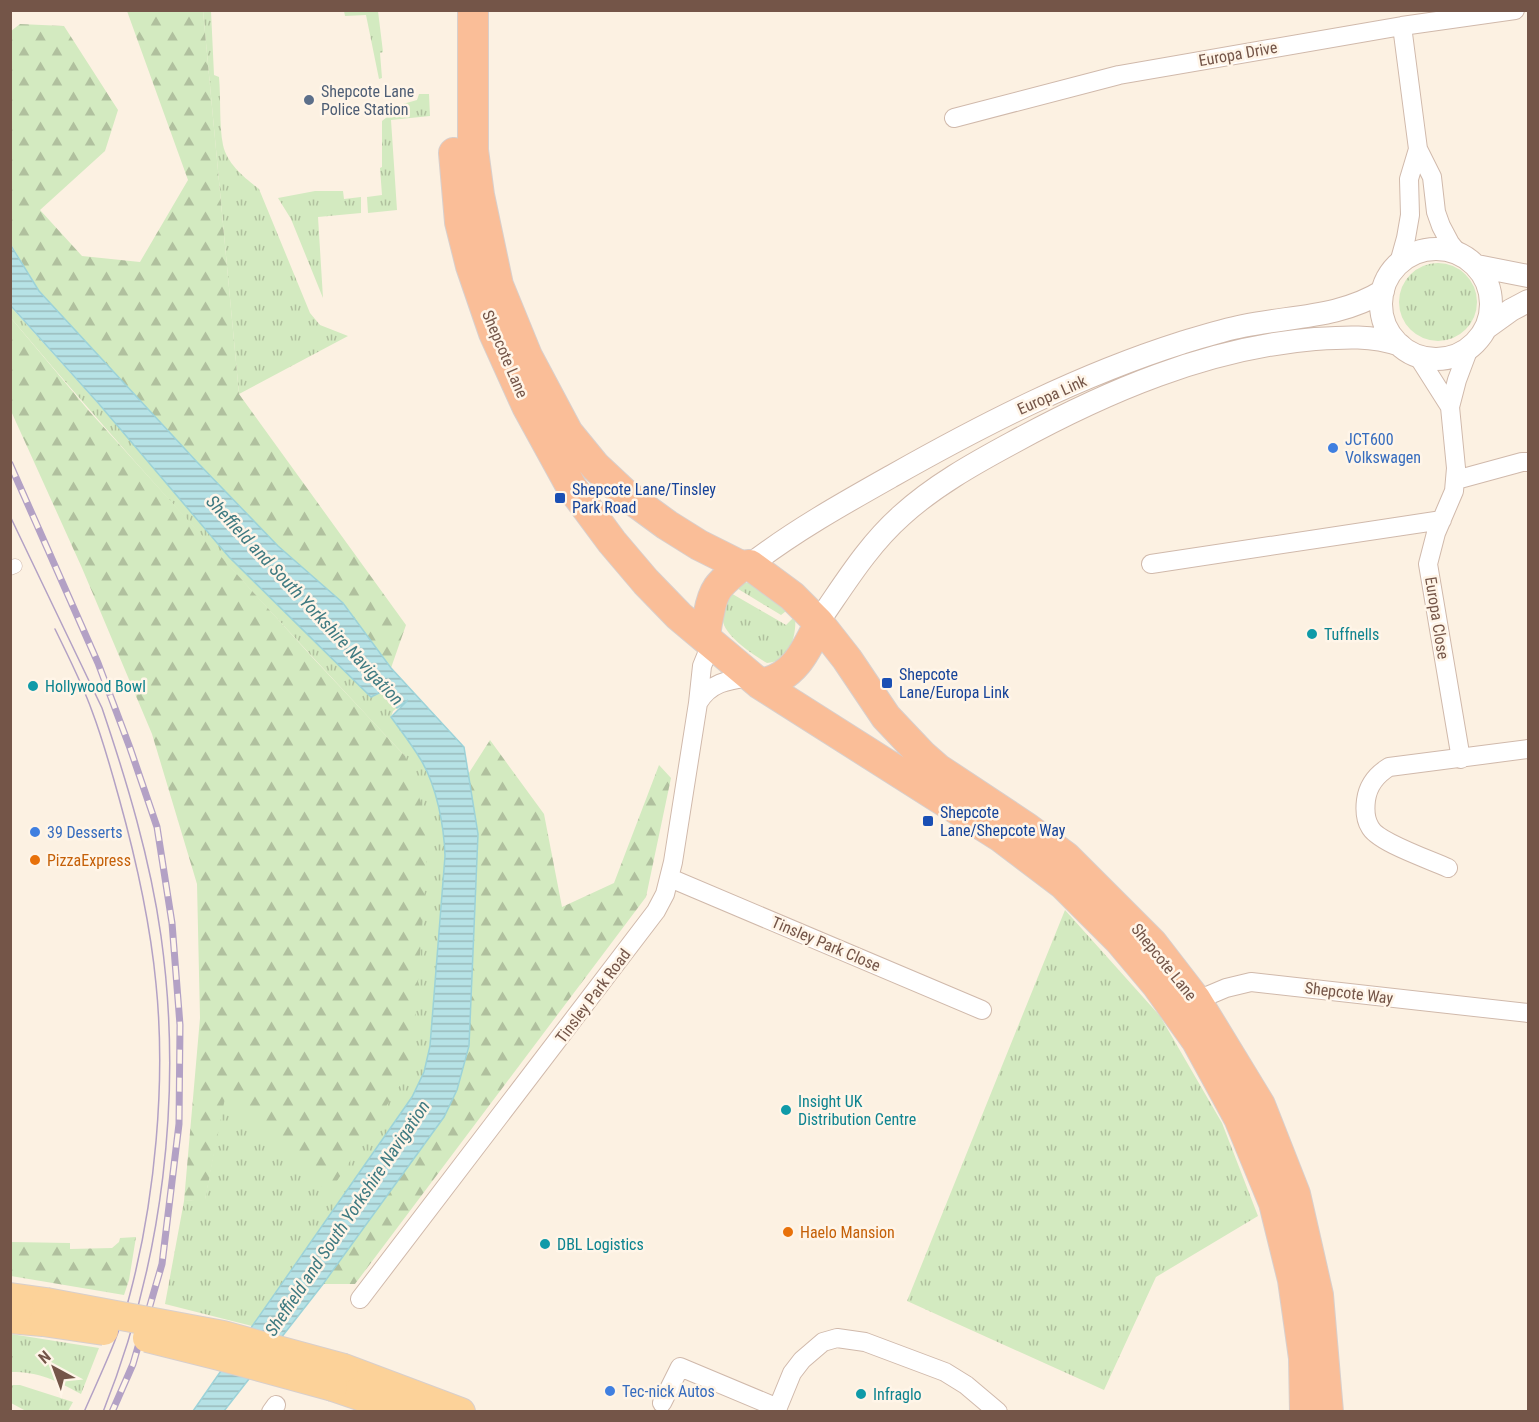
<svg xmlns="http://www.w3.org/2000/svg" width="1539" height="1422" viewBox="0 0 1539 1422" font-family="'Roboto Condensed',sans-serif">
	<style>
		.grass { fill: url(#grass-tufts) }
		.forest { fill: url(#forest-firs) }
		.water { fill: url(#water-rules); stroke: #9cd2d8; stroke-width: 1.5 }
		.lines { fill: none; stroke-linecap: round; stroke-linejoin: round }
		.pedestrian-casing { stroke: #d0b9ab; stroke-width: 15 }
		.minor-casing { stroke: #d0b9ab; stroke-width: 20 }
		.tertiary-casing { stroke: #d0b9ab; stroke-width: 24 }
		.primary-casing { stroke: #d8cfcc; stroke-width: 30 }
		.trunk-casing { stroke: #d8cfcc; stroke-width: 32 }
		.pedestrian { stroke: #fff; stroke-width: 14 }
		.minor { stroke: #fff; stroke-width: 18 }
		.tertiary { stroke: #fff; stroke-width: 22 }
		.primary { stroke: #fcd299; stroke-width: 28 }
		.trunk { stroke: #fabe98; stroke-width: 30 }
		.tram { stroke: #b3a1c5; stroke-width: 1.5 }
		.rail-casing { stroke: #b3a1c5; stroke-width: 7 }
		.rail { stroke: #fff5e8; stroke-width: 4.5; stroke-dasharray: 14; stroke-linecap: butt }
		.primary-bridge-casing { stroke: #d8cfcc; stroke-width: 30; stroke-linecap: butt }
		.primary-bridge { stroke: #fcd299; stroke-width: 28 }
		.service-dot { fill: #5c6f8a; stroke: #fff5e8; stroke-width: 2 }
		.shop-dot { fill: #3f7fe0; stroke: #fff5e8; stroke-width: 2 }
		.transit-dot { fill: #1a4fb4; stroke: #fff5e8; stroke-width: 2 }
		.culture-dot { fill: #0f9aa8; stroke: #fff5e8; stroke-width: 2 }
		.food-dot { fill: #e8710a; stroke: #fff5e8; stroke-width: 2 }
		.labels { text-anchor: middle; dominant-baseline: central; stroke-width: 5; stroke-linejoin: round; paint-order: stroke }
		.street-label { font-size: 16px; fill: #745548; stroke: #fff5e8 }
		.service-label { font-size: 16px; fill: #4e5e75; stroke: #fff5e8; text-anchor: start }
		.shop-label { font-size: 16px; fill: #366cbe; stroke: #fff5e8; text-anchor: start }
		.transit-label { font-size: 16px; fill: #164399; stroke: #fff5e8; text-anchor: start }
		.culture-label { font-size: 16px; fill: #0d838f; stroke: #fff5e8; text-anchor: start }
		.food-label { font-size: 16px; fill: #c56008; stroke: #fff5e8; text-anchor: start }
		.water-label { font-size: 18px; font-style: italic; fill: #3f7a81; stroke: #fff5e8 }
	</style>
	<defs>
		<pattern id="grass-tufts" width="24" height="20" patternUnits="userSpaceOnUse" patternTransform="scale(1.5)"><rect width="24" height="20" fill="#d3eac0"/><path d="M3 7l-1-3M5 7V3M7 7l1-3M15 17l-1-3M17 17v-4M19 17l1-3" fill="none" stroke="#b0c09e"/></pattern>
		<pattern id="forest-firs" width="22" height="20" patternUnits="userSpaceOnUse" patternTransform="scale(1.5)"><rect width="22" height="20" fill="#d3eac0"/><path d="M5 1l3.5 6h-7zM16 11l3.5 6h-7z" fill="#b0c09e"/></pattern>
		<pattern id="water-rules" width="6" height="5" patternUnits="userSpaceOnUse" patternTransform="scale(1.5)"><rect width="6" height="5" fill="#b6e2e6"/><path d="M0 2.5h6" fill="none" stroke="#99babc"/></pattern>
	</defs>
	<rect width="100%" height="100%" fill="#fcf1e2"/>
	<path class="grass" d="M203 11H211L214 75 219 77C221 98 219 125 223 145 227 164 245 178 259 189L310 313 320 325 348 336 239 394Z
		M344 11H378L383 52 380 53 382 78 379 79 366 15 345 16Z
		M419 94H429L430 116 391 120 397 210 368 213 367 197 382 195 380 168 382 167V121L387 117 385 109 417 100Z
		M315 191H343L344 199 361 197V213L318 217 323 298 291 219 278 198Z
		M1399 302a39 39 0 1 1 78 0a39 39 0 1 1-78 0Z
		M10 306 237 558 371 697 383 691 397 708 393 711 391 717C401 731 412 745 421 760 437 787 444 825 445 856L430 1046 424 1072 412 1097 252 1326 165 1304 184 1201 205 1199 224 1098 405 756C271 613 137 468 11 318Z
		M744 583H750L790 608 781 615 735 587Z
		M729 592 786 625 795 616C797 635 790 662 767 663 755 656 723 635 723 620 722 611 727 600 729 592Z
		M1065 910 1160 1016 1222 1123 1258 1216 1156 1277 1104 1390 907 1301Z
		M11 1334 99 1348 81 1394C55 1380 40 1372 11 1372Z
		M11 1385H20L73 1402 68 1411H26L11 1403Z"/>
	<path class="forest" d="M127 11H203L239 394 406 625 391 668 343 603 278 546 197 462 39 291 11 244V31L20 24 64 26 118 110 105 151 40 210 82 256 140 262 188 180Z
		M11 318 89 411 313 658 405 756 429 826 412 1067 329 1193 225 1098 205 1200 184 1201 200 1018 197 884 152 734 82 568 11 411Z
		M490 740 544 814 562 907 614 883 659 765 671 778 646 897 355 1284H323L444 1117 457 1090 469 1046 478 834 467 776Z
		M136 1237 129 1280 124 1295 11 1276V1242L70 1243V1249L112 1248 119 1242 120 1238Z"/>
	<path class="water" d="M10 244 39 291 197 462 278 546 343 603 391 668 464 747 478 834 469 1046 457 1090 444 1117 323 1284 224 1411H193L412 1097 424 1072 430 1046 445 856C444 826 437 787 421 760 412 745 401 731 391 717L408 700 397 708 383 691 371 697 229 557 99 404 11 306Z"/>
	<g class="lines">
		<g class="pedestrian-casing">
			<path id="pedestrian" d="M10 568 15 566"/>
		</g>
		<g class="minor-casing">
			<path id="minor" d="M1402 26 1515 10
				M954 118 1119 75 1402 26 1418 149 1432 177 1436 212 1441 226 1450 243 1458 253
				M1399 263 1406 238 1410 215 1409 179 1418 149
				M1417 355 1450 407
				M1456 480 1522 462H1528
				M1151 564 1442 520
				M698 703 702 666 711 644
				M1461 759 1428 564 1436 533 1454 491 1456 468 1450 407 1457 380 1469 348
				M1448 868C1431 860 1377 842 1370 827 1365 819 1365 808 1366 800 1368 785 1376 775 1389 767L1528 749
				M670 878 982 1010
				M1188 1004 1226 988 1251 982 1528 1013
				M360 1299 656 911 665 894 673 862 698 703C710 682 729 680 751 677
				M662 1403 680 1367 778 1408
				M271 1412 276 1405
				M776 1412 792 1373 802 1360 823 1342 837 1338 865 1342 945 1372 966 1385 998 1412"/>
		</g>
		<g class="tertiary-casing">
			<path id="tertiary" d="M1381 304a55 55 0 1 1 110 0a55 55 0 1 1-110 0Z
				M1477 266 1528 276
				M1486 328 1511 310 1528 301
				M750 565C794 531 844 503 892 476 984 424 1080 375 1181 343 1201 337 1222 330 1243 326 1290 316 1340 318 1383 291
				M818 622C844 585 867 546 902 515 934 486 973 464 1012 443 1105 392 1207 348 1315 339 1344 337 1372 335 1400 345"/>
		</g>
		<g class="primary-casing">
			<path id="primary" d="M10 1297 46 1302
				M10 1319 43 1322
				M344 1368 461 1412
				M333 1387 406 1412"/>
		</g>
		<g class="trunk-casing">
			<path id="trunk" d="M473 10V150L479 195 498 285 527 356 568 433 595 466 626 495 667 525 699 545 741 566 750 565 792 596 818 622 847 659 886 717 922 755 938 769 1027 828 1066 857 1152 943 1196 1000 1260 1105 1295 1194 1318 1295 1328 1412
				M454 153 460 222 471 266 494 333 527 406 572 488 612 542 646 582 679 616 760 684 1001 837 1063 884 1120 941 1157 985 1197 1041 1239 1118 1274 1203 1293 1280 1304 1358 1305 1412
				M706 638C705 629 707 622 709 613 714 586 721 583 741 566
				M760 684C793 679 806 651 819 624"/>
		</g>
		<use href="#pedestrian" class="pedestrian"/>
		<use href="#minor" class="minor"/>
		<use href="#tertiary" class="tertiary"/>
		<use href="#primary" class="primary"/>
		<use href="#trunk" class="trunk"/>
		<path class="tram" d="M10 516 102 708C127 782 150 858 161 936 183 1095 163 1262 103 1412
			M55 629C68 656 82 683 92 711 103 740 111 769 119 798 136 859 150 921 156 984 166 1082 155 1199 130 1294 120 1335 101 1373 84 1412"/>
		<g class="rail-casing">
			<path id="rail" d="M10 464 98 663 130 748 157 827 172 923 180 1025 179 1124 162 1264 133 1364 112 1412"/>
		</g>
		<use href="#rail" class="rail"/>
		<g class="primary-bridge-casing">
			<path id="primary-bridge" d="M46 1302 223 1335 344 1368
				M43 1322 104 1331
				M147 1338 219 1356 333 1387"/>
		</g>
		<use href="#primary-bridge" class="primary-bridge"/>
	</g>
	<circle class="service-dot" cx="309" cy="100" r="6"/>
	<g class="shop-dot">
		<circle cx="1333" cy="448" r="6"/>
		<circle cx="35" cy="832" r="6"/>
		<circle cx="610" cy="1391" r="6"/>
	</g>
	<g class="transit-dot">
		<rect x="554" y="492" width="12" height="12" rx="3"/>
		<rect x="881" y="677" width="12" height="12" rx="3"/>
		<rect x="922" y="815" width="12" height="12" rx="3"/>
	</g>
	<g class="culture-dot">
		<circle cx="1312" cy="634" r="6"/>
		<circle cx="33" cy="686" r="6"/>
		<circle cx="786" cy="1110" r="6"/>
		<circle cx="545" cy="1244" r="6"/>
		<circle cx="861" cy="1394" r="6"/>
	</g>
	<g class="food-dot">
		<circle cx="35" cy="860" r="6"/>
		<circle cx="788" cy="1232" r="6"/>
	</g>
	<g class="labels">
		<g class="street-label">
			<text transform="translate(1238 54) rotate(-10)">Europa Drive</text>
			<text transform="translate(505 354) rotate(67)">Shepcote Lane</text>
			<text transform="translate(1052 395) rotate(-24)">Europa Link</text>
			<text transform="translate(1437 618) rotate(81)">Europa Close</text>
			<text transform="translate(826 944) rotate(23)">Tinsley Park Close</text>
			<text transform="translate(1164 962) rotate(51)">Shepcote Lane</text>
			<text transform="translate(1349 993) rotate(7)">Shepcote Way</text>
			<text transform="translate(593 996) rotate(-53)">Tinsley Park Road</text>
		</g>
		<g class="service-label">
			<text x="321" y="91">Shepcote Lane<tspan x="321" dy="18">Police Station</tspan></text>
		</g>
		<g class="shop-label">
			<text x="1345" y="439">JCT600<tspan x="1345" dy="18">Volkswagen</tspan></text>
			<text x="47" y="832">39 Desserts</text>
			<text x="622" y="1391">Tec-nick Autos</text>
		</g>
		<g class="transit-label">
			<text x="572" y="489">Shepcote Lane/Tinsley<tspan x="572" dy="18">Park Road</tspan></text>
			<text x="899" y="674">Shepcote<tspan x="899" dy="18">Lane/Europa Link</tspan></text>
			<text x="940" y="812">Shepcote<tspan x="940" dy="18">Lane/Shepcote Way</tspan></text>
		</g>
		<g class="culture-label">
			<text x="1324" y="634">Tuffnells</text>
			<text x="45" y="686">Hollywood Bowl</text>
			<text x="798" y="1101">Insight UK<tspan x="798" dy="18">Distribution Centre</tspan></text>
			<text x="557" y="1244">DBL Logistics</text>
			<text x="873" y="1394">Infraglo</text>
		</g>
		<g class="food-label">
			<text x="47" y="860">PizzaExpress</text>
			<text x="800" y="1232">Haelo Mansion</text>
		</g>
		<g class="water-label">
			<text transform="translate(305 600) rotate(47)">Sheffield and South Yorkshire Navigation</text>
			<text transform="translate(347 1218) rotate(-56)">Sheffield and South Yorkshire Navigation</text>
		</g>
	</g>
	<rect width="1539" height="1422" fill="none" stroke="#745548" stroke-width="24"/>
	<g transform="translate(54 1368) rotate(319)" stroke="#fff5e8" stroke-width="4.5" paint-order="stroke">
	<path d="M0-4.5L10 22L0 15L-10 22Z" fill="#745548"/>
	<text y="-9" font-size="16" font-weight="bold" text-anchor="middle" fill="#745548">N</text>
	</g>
</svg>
